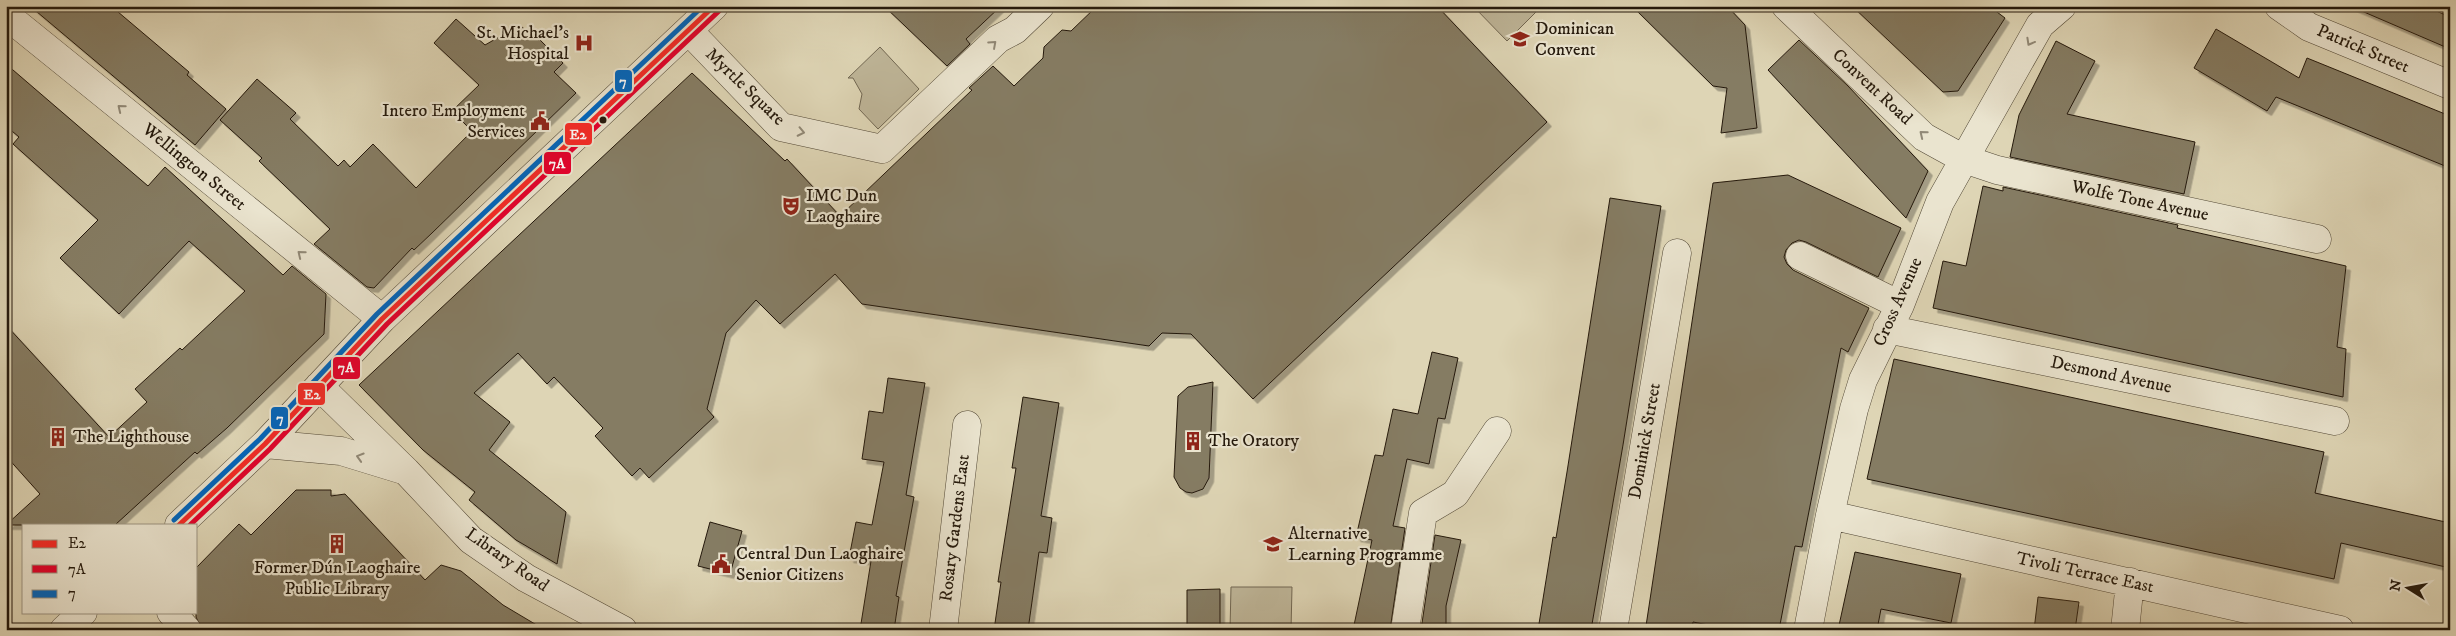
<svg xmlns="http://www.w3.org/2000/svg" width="2456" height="636" viewBox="0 0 2456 636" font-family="'IM FELL DW Pica',serif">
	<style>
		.green { fill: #beb598; stroke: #716752 }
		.building { fill: #857b64; stroke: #24190c; filter: url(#shadow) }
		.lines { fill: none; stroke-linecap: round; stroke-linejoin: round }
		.minor-casing { stroke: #524836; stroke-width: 29 }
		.minor { stroke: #eae4cf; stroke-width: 28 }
		.bus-1-casing { stroke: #eae4cf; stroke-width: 9 }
		.bus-2-casing { stroke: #eae4cf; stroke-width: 9 }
		.bus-3-casing { stroke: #eae4cf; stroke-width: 9 }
		.bus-1 { stroke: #f52a26; stroke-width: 5 }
		.bus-2 { stroke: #e4002b; stroke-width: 5 }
		.bus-3 { stroke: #0065bd; stroke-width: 5 }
		.oneway { stroke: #918977 }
		.bus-dot { fill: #24190c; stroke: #eae4cf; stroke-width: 2 }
		.labels { text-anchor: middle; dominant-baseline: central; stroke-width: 4.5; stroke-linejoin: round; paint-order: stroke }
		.poi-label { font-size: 18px; fill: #24190c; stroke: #eae4cf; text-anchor: start }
		.street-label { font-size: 18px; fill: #24190c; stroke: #eae4cf }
		.line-badge { stroke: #eae4cf; stroke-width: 2 }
		.badge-label { font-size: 14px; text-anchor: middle; font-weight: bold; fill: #fff }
	</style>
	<defs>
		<filter id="shadow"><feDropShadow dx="4.5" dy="4.5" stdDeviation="0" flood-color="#0004"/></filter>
	</defs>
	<rect width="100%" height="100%" fill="#ded5b5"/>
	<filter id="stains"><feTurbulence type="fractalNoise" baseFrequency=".004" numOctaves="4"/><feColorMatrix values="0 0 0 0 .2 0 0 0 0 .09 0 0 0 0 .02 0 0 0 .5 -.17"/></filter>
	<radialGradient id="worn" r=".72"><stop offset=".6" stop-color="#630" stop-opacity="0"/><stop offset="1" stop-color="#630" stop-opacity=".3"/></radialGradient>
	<path class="green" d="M1473 6H1542L1507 41Z
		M880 47 919 89 878 129 859 109 862 94 853 78H848Z
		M1231 587H1292L1291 630H1230Z"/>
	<path class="building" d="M30 6H111L189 72 187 75 226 109 195 145Z
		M884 6H1001L966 39 970 44 947 66Z
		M1097 6H1437L1547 122 1253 399 1191 334 1162 333 1149 346 862 304 835 274 780 324 756 300 726 333 707 409 714 417 649 478 640 468 632 476 595 436 603 428 554 377 547 384 518 353 474 393 510 422 489 450 566 512 557 564 516 540 469 500 475 492 423 450 359 385 692 73 785 161 787 159 840 216 972 90 969 88 993 66 1014 86 1043 58 1044 47 1062 30 1071 31Z
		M1632 6H1727L1745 25 1757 128 1721 133 1727 88 1713 86Z
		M1852 6H1989L2005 18 1958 91 1943 92Z
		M2350 6H2425L2450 17V49Z
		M456 19 485 45 506 33 510 36 521 26 531 35 533 33 563 63 554 72 576 93 432 233 414 250 412 248 374 288 367 287 314 244 330 229 259 161 262 158 220 120 257 79 296 113 290 119 338 166 344 160 350 167 373 144 416 188 472 131 452 111 479 85 434 43Z
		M2216 29 2299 78 2307 58 2450 116V168L2276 97 2267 111 2194 68Z
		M1799 40 1848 86 1928 171 1906 218 1768 70Z
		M2056 41 2095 61 2067 114 2195 142 2184 194 2010 157 2019 115Z
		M6 64 148 186 165 167 283 275 292 266 326 294 324 334 227 428 197 454 195 452 115 525H6L40 494 6 456V325L109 437 147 402 135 389 180 348 182 350 245 291 189 241 119 314 60 258 98 220 13 144 19 137 6 126Z
		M1788 175 1901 228 1878 277 1806 242 1799 240 1792 243 1786 250 1784 257 1787 264 1793 270 1869 308 1848 352 1841 348 1802 547 1795 546 1779 630H1734L1693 622 1692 630H1667L1646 626 1713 183Z
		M1983 186 2003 191V187L2178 225 2177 228 2346 266 2337 347 2346 349 2343 397 1933 308 1943 261 1966 266Z
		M1610 198 1661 206 1623 445 1591 630H1538L1553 537 1556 538 1567 472Z
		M1432 352 1458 358 1445 419 1438 418 1429 464 1407 459 1393 526 1405 528 1390 630H1353L1372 540 1356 537 1375 455 1383 456 1393 409 1418 414Z
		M1894 359 2324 452 2315 493 2450 523V568L2341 543 2334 579 1867 479Z
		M888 378 925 383 906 495 914 497 896 596 899 597 894 630H860L871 561 849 558 856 522 872 525 884 462 862 459 869 411 883 413Z
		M1213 382 1209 478 1203 489 1192 493 1186 492 1180 488 1174 477 1178 396 1188 387Z
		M1023 397 1059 403 1041 516 1052 518 1047 553 1039 552 1028 630H994L1001 582H998L1016 468H1012Z
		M296 490H331V496L345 494 425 580 441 565 461 571 503 605 545 630H202L196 617V568L239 524 251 535Z
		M710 522 742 531 730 574 698 566Z
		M1435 535 1461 540 1446 606V630H1421Z
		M1855 552 1961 574 1951 623 1881 609 1877 630H1838Z
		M1220 589V630H1187V590Z
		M2038 597 2079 602 2075 630H2034Z"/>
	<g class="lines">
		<g class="minor-casing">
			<path id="minor" d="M1786 6 1924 137 1964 159 1997 170 2317 239
				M2279 6 2309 27 2450 85
				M6 15 382 319
				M689 31 781 127 882 149 998 39 1015 30 1040 6
				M1800 256 1900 305
				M1887 329 2335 421
				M319 386 406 471 471 540 526 578 623 630
				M265 444 341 451 403 470
				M1830 515 2340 630
				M179 525 265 444 382 319 714 6
				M171 612 187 630
				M64 630 83 612
				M943 630 967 425
				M1405 630 1423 513 1455 494 1497 431
				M1613 630 1677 253
				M1808 630 1830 515 1854 409 1863 380 1900 305 1940 202 2040 25 2062 6
				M2125 630 2130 582"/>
		</g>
		<use href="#minor" class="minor"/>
		<g class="bus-1-casing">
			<path id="bus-1" d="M179 525 265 444 382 319 714 6"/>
		</g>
		<g class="bus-2-casing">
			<path id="bus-2" d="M190 525 270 449 387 324 719 11"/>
		</g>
		<g class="bus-3-casing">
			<path id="bus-3" d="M174 520 260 439 377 314 703 6"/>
		</g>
		<use href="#bus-1" class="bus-1"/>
		<use href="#bus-2" class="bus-2"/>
		<use href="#bus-3" class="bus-3"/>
	</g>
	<defs><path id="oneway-chevron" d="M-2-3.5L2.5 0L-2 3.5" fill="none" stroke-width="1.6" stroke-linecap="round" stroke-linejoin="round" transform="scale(1.25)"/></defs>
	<g class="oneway">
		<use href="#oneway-chevron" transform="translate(2030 42) rotate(119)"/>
		<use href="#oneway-chevron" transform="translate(993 44) rotate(-42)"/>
		<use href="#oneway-chevron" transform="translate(121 108) rotate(-141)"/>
		<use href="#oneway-chevron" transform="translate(801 132) rotate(12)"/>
		<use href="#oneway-chevron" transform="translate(1923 134) rotate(-141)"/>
		<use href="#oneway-chevron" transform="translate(301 254) rotate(-141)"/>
		<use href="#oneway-chevron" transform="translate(360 457) rotate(-163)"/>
	</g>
	<defs>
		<g id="school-bare" transform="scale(1.5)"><path d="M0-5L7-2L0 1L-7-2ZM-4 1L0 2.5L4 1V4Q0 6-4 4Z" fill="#8f2418" stroke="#eae4cf" stroke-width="2.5" paint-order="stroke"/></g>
		<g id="hospital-bare" transform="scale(1.5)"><path d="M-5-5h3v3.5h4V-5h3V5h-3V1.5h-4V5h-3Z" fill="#8f2418" stroke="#eae4cf" stroke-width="2.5" paint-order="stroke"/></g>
		<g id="civic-bare" transform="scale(1.5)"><path d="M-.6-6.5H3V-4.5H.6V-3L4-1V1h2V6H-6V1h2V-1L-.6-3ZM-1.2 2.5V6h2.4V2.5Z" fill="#8f2418" stroke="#eae4cf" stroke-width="2.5" paint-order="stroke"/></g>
		<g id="theatre-bare" transform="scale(1.5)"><path d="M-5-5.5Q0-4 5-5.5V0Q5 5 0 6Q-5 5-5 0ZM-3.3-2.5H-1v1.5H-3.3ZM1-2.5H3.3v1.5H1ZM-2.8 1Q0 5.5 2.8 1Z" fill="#8f2418" stroke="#eae4cf" stroke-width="2.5" paint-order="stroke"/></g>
		<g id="building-bare" transform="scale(1.5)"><path d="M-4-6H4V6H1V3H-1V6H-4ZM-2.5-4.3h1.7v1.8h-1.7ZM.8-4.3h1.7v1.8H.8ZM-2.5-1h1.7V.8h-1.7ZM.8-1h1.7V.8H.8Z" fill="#8f2418" stroke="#eae4cf" stroke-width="2.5" paint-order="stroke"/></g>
	</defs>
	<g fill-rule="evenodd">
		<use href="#school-bare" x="1520" y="39"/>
		<use href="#hospital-bare" x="584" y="43"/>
		<use href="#civic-bare" x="540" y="121"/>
		<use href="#theatre-bare" x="791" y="206"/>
		<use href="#building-bare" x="58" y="437"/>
		<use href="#building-bare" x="1193" y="441"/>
		<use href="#building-bare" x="337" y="544"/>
		<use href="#school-bare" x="1273" y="544"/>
		<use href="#civic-bare" x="721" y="564"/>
	</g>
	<circle class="bus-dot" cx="603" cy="120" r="4.5"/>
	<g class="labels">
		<g class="poi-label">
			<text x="1535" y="29">Dominican<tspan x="1535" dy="21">Convent</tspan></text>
			<text x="569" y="33" text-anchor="end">St. Michael's<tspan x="569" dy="21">Hospital</tspan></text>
			<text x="525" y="111" text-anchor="end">Intero Employment<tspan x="525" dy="21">Services</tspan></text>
			<text x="806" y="196">IMC Dun<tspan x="806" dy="21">Laoghaire</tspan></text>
			<text x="73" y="437">The Lighthouse</text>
			<text x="1208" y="441">The Oratory</text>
			<text x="1288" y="534">Alternative<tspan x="1288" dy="21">Learning Programme</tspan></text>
			<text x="736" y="554">Central Dun Laoghaire<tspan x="736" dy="21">Senior Citizens</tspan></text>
			<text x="337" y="568" text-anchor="middle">Former Dún Laoghaire<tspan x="337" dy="21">Public Library</tspan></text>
		</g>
		<g class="street-label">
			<text transform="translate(2363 49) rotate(23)">Patrick Street</text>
			<text transform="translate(745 87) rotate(44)">Myrtle Square</text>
			<text transform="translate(1872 87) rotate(43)">Convent Road</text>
			<text transform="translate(194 167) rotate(39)">Wellington Street</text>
			<text transform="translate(2140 201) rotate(12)">Wolfe Tone Avenue</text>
			<text transform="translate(1898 302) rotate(-66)">Cross Avenue</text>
			<text transform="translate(2111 375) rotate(12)">Desmond Avenue</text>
			<text transform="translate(1645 441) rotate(-80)">Dominick Street</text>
			<text transform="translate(955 528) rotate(-83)">Rosary Gardens East</text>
			<text transform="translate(507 560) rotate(35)">Library Road</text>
			<text transform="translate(2085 573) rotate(12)">Tivoli Terrace East</text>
		</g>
	</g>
	<g class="line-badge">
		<rect x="614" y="69" width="19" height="24" rx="5" fill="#0065bd"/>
		<rect x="564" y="122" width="29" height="24" rx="5" fill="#f52a26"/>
		<rect x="543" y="151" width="29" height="24" rx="5" fill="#e4002b"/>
		<rect x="332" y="356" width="29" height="24" rx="5" fill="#e4002b"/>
		<rect x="297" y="382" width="29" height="24" rx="5" fill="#f52a26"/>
		<rect x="270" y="406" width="19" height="24" rx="5" fill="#0065bd"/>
	</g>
	<g class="badge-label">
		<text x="623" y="86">7</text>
		<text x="578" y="139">E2</text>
		<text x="557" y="168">7A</text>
		<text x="346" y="372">7A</text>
		<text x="312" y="399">E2</text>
		<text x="280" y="423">7</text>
	</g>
	<rect width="2456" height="636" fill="none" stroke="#ded5b5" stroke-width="25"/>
	<rect x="8" y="8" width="2441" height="621" fill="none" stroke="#24190c" stroke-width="2.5"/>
	<rect x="12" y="12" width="2431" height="611" fill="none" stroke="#24190c"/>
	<rect x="22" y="524" width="175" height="90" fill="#eae4cf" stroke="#9b9381"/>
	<rect x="32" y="540" width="25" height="8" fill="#f52a26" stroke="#9b9381"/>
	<text x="68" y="548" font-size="15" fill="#24190c">E2</text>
	<rect x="32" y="565" width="25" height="8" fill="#e4002b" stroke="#9b9381"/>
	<text x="68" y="574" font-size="15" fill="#24190c">7A</text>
	<rect x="32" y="590" width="25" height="8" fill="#0065bd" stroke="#9b9381"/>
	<text x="68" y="598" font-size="15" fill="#24190c">7</text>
	<g transform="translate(2408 588) rotate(281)" stroke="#eae4cf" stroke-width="4" paint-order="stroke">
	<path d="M0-4L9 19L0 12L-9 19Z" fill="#24190c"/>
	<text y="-8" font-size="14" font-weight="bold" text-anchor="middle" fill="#24190c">N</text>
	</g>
	<rect width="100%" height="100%" filter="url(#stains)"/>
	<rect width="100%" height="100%" fill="url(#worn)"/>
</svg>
